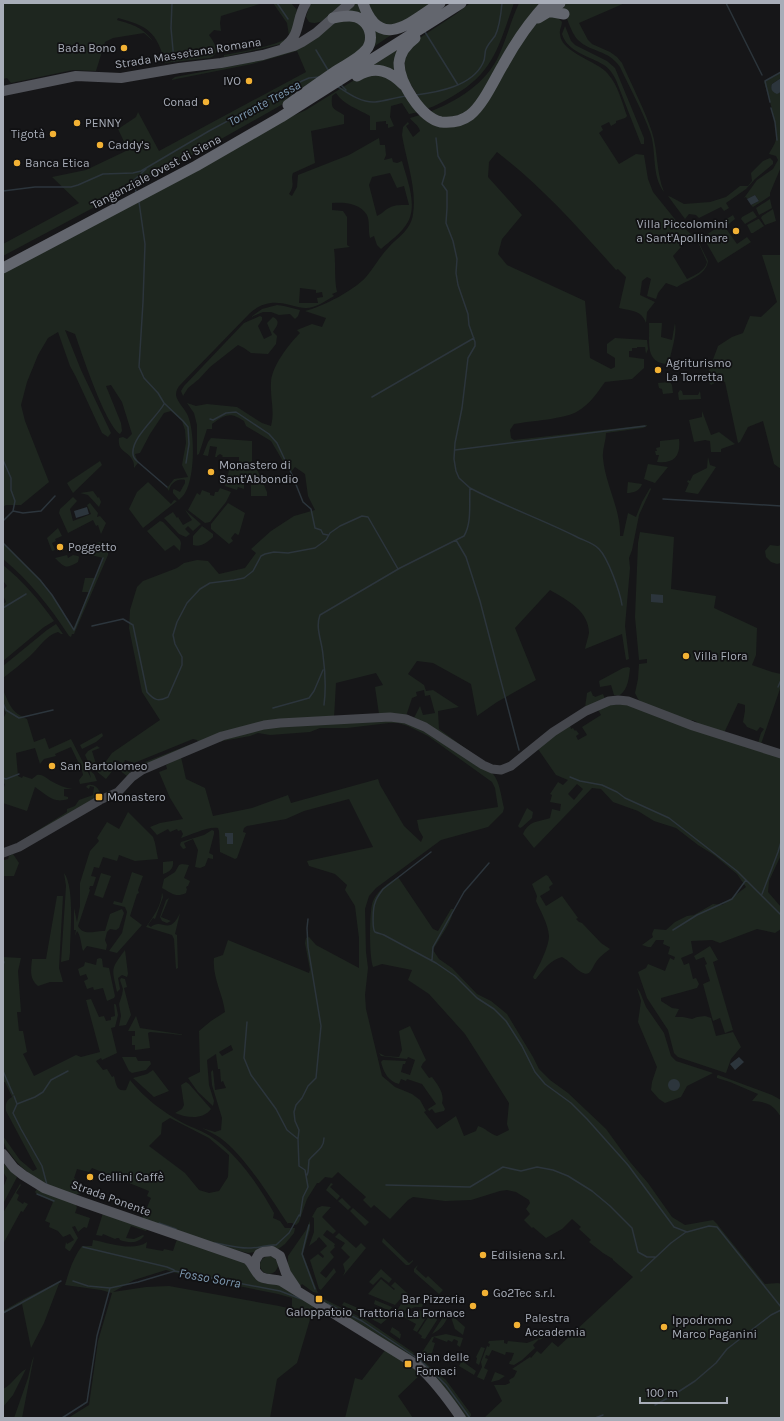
<svg xmlns="http://www.w3.org/2000/svg" width="784" height="1421" viewBox="0 0 784 1421" font-family="Karla,sans-serif">
	<style>
		.green { fill: #1e261f; fill-rule: evenodd }
		.water { fill: #2c353c }
		.lines { fill: none; stroke-linecap: round; stroke-linejoin: round }
		.stream { stroke: #2c353c; stroke-width: 1.5 }
		.secondary { stroke: #45474d; stroke-width: 9 }
		.primary { stroke: #53555c; stroke-width: 10 }
		.highway { stroke: #63666e; stroke-width: 11 }
		.poi-dot { fill: #f2b134; stroke: #111113; stroke-width: 1.5 }
		.labels { text-anchor: middle; dominant-baseline: central; stroke-width: 3.5; stroke-linejoin: round; paint-order: stroke }
		.poi-label { font-size: 12px; fill: #a8adb8; stroke: #111113; text-anchor: start }
		.street-label { font-size: 12px; fill: #a8adb8; stroke: #111113 }
		.water-label { font-size: 13px; font-style: italic; fill: #7f9bb3; stroke: #111113 }
	</style>
	<rect width="100%" height="100%" fill="#161618"/>
	<path class="green" d="M3 3H263L221 16 220 23 221 31 214 30 209 35C214 42 222 54 209 58L165 63C157 32 148 26 118 18L117 20C134 25 142 27 153 41L144 33 113 38 105 42 96 71 73 70 11 83 7 78 3 79Z
		M273 3H291L297 10 292 35 281 44 224 57V55C238 52 280 46 289 36L287 23Z
		M312 3H344C334 11 323 27 309 22L306 17 309 7Z
		M354 3H361V5L394 33 372 48 373 33 345 14Z
		M365 3H434L401 26H381Z
		M470 3H514C499 44 495 72 453 96 444 101 436 106 426 109L403 72 406 51 412 43 456 14Z
		M519 3H542L476 102 464 114 445 118 429 112C456 102 487 83 499 55 507 38 511 20 519 3Z
		M562 3H625L579 23 588 40 592 44 610 52 617 57 622 63C632 86 644 108 652 132 658 151 656 172 664 192 651 175 657 151 650 132 642 110 630 88 620 67 609 50 590 52 578 40 571 33 565 13 562 3Z
		M547 15 558 18 562 22C562 26 559 30 560 34 561 53 598 61 608 74 618 85 622 102 627 116L625 118 616 121V123L611 126 609 122 601 126 603 130 599 133 619 164 636 154 644 155 648 179 653 192 678 223 697 239 708 261C706 276 687 280 677 287L666 283 658 293 656 299 647 296 651 279 647 277 642 281 640 295 655 302 647 312 646 323C641 310 632 311 619 308L626 277 618 269 616 270C579 228 541 186 497 152L489 162 488 177 522 215 502 239 498 254 507 265 585 301 590 358 611 369 615 367V358L607 353V344L615 338 647 340 648 349 646 354 645 347H637V348H632V351H629V357L644 359V368L632 379 605 382C597 393 590 404 578 411 566 419 530 421 514 424L510 430 511 438 514 440 647 425V426L643 428 606 433C606 441 602 450 603 458 605 484 621 509 620 536H623L628 513 636 517 642 502 650 488 651 489 639 515 632 550 629 558 630 568 625 626 629 659 626 660 622 634 585 649C586 644 588 638 589 633 589 611 567 600 550 590L515 628 536 680 497 702 477 716 471 684 433 663 417 661 408 674 424 685 426 691 433 690 459 707 438 711 439 729 480 759 414 718 420 706 423 715 435 713 430 695 425 696 424 690 416 692 417 696 412 698 406 716 379 714 375 687 383 685 376 673 336 683 334 718 276 721 199 743 197 740 193 739 134 763 125 760 124 763 130 768 131 771 128 777 118 769 122 764 118 760 112 768 113 770 106 779 90 766 85 755 88 751 97 746 100 748 92 751 96 764 99 771 112 753 160 720 142 692 129 628 130 610 137 587 143 581 177 568 184 563 197 560 208 561 219 574 245 568 256 553 251 549 271 531 294 516 315 510 308 496 305 474 295 467 291 472 287 468 271 441 246 426 244 421C230 411 224 415 212 424V429H207L199 454 197 455V425L194 413 187 403 196 406 207 404 237 407 262 423 271 426C275 411 270 398 271 383 271 367 289 344 300 333L297 330 312 324 322 327 326 318 305 311C324 306 353 291 366 277 374 268 380 256 389 247 399 236 411 230 413 214 417 188 406 160 402 135L403 127 408 122 409 124 406 126 413 137 420 131C418 124 412 122 410 118L420 115 429 123 459 125 515 51 534 25ZM689 238 699 244 707 262C705 271 695 275 687 279L673 256Z
		M355 20 366 30 364 48 287 98 283 104 207 147 3 256V244L79 203 52 177 86 170 128 150 118 129 136 117 138 112 159 151 306 72 297 51 252 64 171 80 175 77 238 65 281 53 337 22Z
		M565 26 571 41 575 45 607 61 615 68 644 138V144H641L616 80C613 74 610 69 604 65 590 56 568 53 562 34Z
		M400 47 398 72 369 67Z
		M781 72V78L772 84 771 88 780 93 781 92V167L770 193V196L753 207 751 205 759 201 755 195 747 199 746 197 744 198 757 180 773 169 778 160 776 156 769 154C771 149 775 145 776 139 778 126 768 95 764 82Z
		M364 74 390 76 419 112 409 114 402 103 391 106 390 117 394 126 388 128V124H386V121L376 122V130H370V116C358 109 344 105 336 93L332 96C331 110 333 108 344 115V124L311 131 315 163 293 173C290 181 296 184 289 194L292 196 297 187 298 175 349 155 379 138 380 145H385L386 155 384 160 392 158 393 162 397 163 402 161C407 180 419 207 406 225 400 234 390 241 381 249L377 245 374 236 370 238C368 231 370 221 367 215 360 203 344 202 332 203V210L343 211 347 217V245L350 247 334 249C336 263 334 278 337 292L332 294 334 296C325 301 316 308 306 308 301 308 295 306 290 305 274 301 263 302 250 313L181 384C178 387 176 390 176 395 177 402 186 410 188 416 195 433 195 477 185 493 184 495 181 498 179 500L173 493V490L174 489 180 492 185 483V480C178 478 170 483 169 491L167 488 174 479 188 477 182 465 186 443 185 430 182 421 171 411 164 413 150 434 140 453 135 454 138 463 134 468C134 466 134 463 133 461 129 451 117 452 119 438L123 437 127 439 132 434 122 402 111 385 106 386 121 423 122 431 120 434C105 424 82 354 75 334L65 330 81 370 111 433 108 437 102 433 76 377 70 366 58 332 48 338 38 355 27 382 21 405 25 421 49 482 21 505H6L3 507V272L284 120 306 110ZM390 173 397 188 404 186 409 205C402 205 394 204 387 209 383 212 381 214 377 216L369 185 372 177ZM300 288 316 290V293L322 292 323 297 317 298 318 303H299Z
		M770 158 773 161V164L755 179 746 189 726 203 729 208 724 211 721 207 699 218 696 215 689 214 685 219 668 196 671 197 684 204 710 202 726 197 740 186H748L752 181 751 173 763 161Z
		M770 199 772 208 759 215 756 208Z
		M773 209 776 221 765 225 761 218 762 216Z
		M753 211 757 217 745 224 741 219 742 217Z
		M733 215 735 219 725 227 737 244 747 237 751 242 718 263 703 237 721 225 720 223Z
		M758 219H759L764 226 753 233H751L747 225Z
		M762 255H781V469L774 464 763 421 748 427 740 442 738 443 725 382 720 380 711 385 708 381 707 376 718 346 732 337 743 333 750 316 761 317 777 302Z
		M277 305 284 306 300 310 298 316 295 319 290 314 279 315 271 312H263L251 317 262 309Z
		M260 316 262 317V320L258 326 264 339 272 335 267 323 273 317C281 321 277 326 273 332L277 336 276 344 268 354 251 353 244 348 238 345 210 367 199 379 188 388 183 396 181 391 184 386 244 323Z
		M649 323H662L661 337 672 340 675 323C677 337 671 350 669 364 644 364 650 341 649 323Z
		M670 382 672 385 673 393 663 394 662 389 659 388 658 383Z
		M680 390 682 391 683 395H698L700 391 701 399 679 400 678 393Z
		M702 411 711 435 719 432 735 444 721 449V452H711L710 441 705 440 694 442 689 420 702 417Z
		M211 438 252 441V467H256L267 492V496H251V479H244V489L238 487 237 490 225 486 229 470H239V457H222L223 456 220 454 217 456V457H215L217 447 210 446 208 456 203 455 208 442Z
		M679 439C681 456 674 464 657 462L659 455H656L655 451H657L656 448 660 447V441Z
		M708 457 710 465 716 467 698 494 685 492 689 483 687 482 688 480 690 481 693 475 707 468Z
		M100 461 102 465 73 493 67 483Z
		M648 464 668 467 655 483 644 479Z
		M148 482 171 504 174 500 177 501 143 528 129 509 137 492Z
		M628 482 642 484C640 491 633 493 627 493Z
		M220 488 231 492 226 502 210 522 205 523 188 510 197 493 200 495 202 490 210 493V495L214 496 215 492H218Z
		M93 491 98 498 99 497 101 502 99 507 88 495 80 493Z
		M73 497 77 501 70 509 73 521 91 514 87 505 90 503 98 513 97 517 100 516 106 523 101 534 98 525 96 526 93 520 68 533 59 513 60 509Z
		M228 503 245 513 239 534 238 535 235 533 231 538 233 541 229 544 211 529V524Z
		M185 510 201 524 193 531 188 526 185 529 190 534 186 537 179 534 164 518 173 512 177 518 178 517 183 525 192 520Z
		M160 521 163 522 180 540 181 543 180 551 174 545 165 551 147 531Z
		M202 526 213 534V537C208 542 200 548 193 545V536Z
		M58 528 62 536 55 539 56 541 52 543 55 550 52 551 47 538Z
		M640 532 674 537 671 589 716 596 714 608 757 628 756 655 752 665 772 672 781 674V686L761 744 758 743 761 733 764 729 760 727 757 731 747 727 745 724 743 722 745 711V705L738 703 724 733 698 725 697 722 692 720 690 722 642 703 638 699 635 693 638 679 639 664 647 663V659L639 660 635 617 638 543Z
		M3 542 41 580 52 595 73 629 89 592H82L85 578H95L103 558 91 555 95 551 93 544 100 542 108 550V555L74 634H72L71 637 69 636C50 607 30 581 3 559Z
		M770 545 778 546 781 545V563L777 564 771 562 766 557 765 551Z
		M67 555 68 558 73 555 78 556 79 557 78 562C66 569 65 568 55 558Z
		M3 565C23 581 39 600 54 621L44 627 3 661V604L6 602 3 595V590L7 586 4 582 3 583V573L4 571 3 570Z
		M56 624 63 634H61L58 632C45 636 39 648 30 656 21 664 12 671 3 678V666L47 630Z
		M628 667 630 668C629 678 628 689 620 695H613H614L611 685 600 687 599 681 623 668Z
		M3 690C10 705 11 712 27 719L34 742 45 738 49 749 71 739 91 778 89 770 94 774 97 781 80 784 79 780 83 775 82 770 71 747 55 754 56 756 44 759 40 764 35 748 16 753 18 776 22 778 23 776 32 779 37 775C42 774 46 778 51 781 58 785 65 788 73 789H64V796L68 797V799C53 804 47 795 35 787L27 811 3 803V790L5 784 3 783V719L6 713 3 708Z
		M591 691 593 696H594L595 697 603 694 605 699 585 708 587 693Z
		M614 704 629 705 781 756V855L769 881 768 892 781 907V929L775 933 757 929 720 943 712 940 691 941 693 953 681 958 684 965 689 963 693 979 696 978 699 984 697 988 661 998V1001L672 1008 679 1009 675 1017H683L692 1019 697 1017 705 1016 711 1018 716 1036 733 1032 741 1047 731 1059 726 1073 678 1057 674 1053 668 1030 647 998 638 972 646 968 648 964 665 971 670 958 674 960 675 957 668 954 670 947 663 944 664 940H656L651 947H648L642 945 653 937 652 934 654 929 666 930 675 922 687 916 694 915 713 904 722 905 746 887 737 874 714 855 698 845 676 828 654 821 638 811 613 802 601 789 592 788 534 848 523 834C529 820 539 822 550 818L552 809 560 811 561 804 550 802 552 795 550 794 558 782 563 785 568 780 556 775 538 749 553 736 570 725 571 729 573 728 575 731 576 730 579 734 576 736 578 740 587 735 582 727 601 715 597 708ZM577 784 583 789 574 800 568 794Z
		M397 720 415 726 493 774C500 782 501 797 504 808L503 812 488 827 441 840 376 888 369 896 365 909 366 952 368 968 365 995 366 1009 382 1076 395 1087 412 1094 420 1100 426 1111 424 1112 437 1129 456 1116 464 1136 476 1131 478 1126C484 1127 490 1134 497 1136L509 1130 507 1124 509 1103 465 1034 429 994 408 980 412 970 382 964 373 967C369 957 369 910 373 901 378 890 388 883 398 877L433 929 438 931 451 909H453C454 919 438 940 433 950L439 959 452 968 477 994 491 1001 507 1014 533 1057 539 1069 550 1080 568 1093 606 1129 630 1162 648 1183 672 1217 685 1225 713 1220 717 1224 765 1284 778 1283 781 1284V1418H484L502 1401 494 1385H505L510 1383 509 1380 514 1377 517 1371 512 1369 530 1357 531 1358 537 1351 541 1354 552 1342 558 1347 633 1277 613 1260V1259L603 1253 589 1242 591 1240 579 1229 581 1227 572 1219 562 1229 546 1238 533 1227 532 1228 524 1220 530 1214 526 1209 530 1203 529 1200 516 1192 507 1190 500 1191 471 1200 445 1201 413 1197 408 1200 390 1219 374 1205 371 1208 363 1200 366 1197 338 1172 332 1178 325 1177 319 1183H317L307 1199 299 1222 296 1225 292 1223H288V1224C271 1199 244 1154 219 1137 214 1134 208 1131 202 1128L215 1132 221 1130 222 1118 212 1085 211 1072 213 1070 215 1090 226 1088 223 1081 221 1082 220 1069H218L216 1054 207 1060 209 1085 214 1101 213 1106 198 1092 188 1078 200 1072 199 1031 211 1021 225 1012C223 994 212 977 214 958L223 955 228 940 309 973 310 970 305 943 306 938 309 937 316 945 359 968V938L355 906 345 890 347 885 335 874 309 866 307 861 373 847 349 799 304 811 286 819 247 826 244 828 243 832 246 833 237 858 235 859 220 852 219 831 218 828C208 826 191 835 181 838L183 834 181 830 178 831 177 829 170 832 168 829 157 835 150 827 160 823 183 819 170 798 159 772 167 769 166 765 181 757 186 779 205 788 213 816 252 808 288 795 291 803 378 779 380 785 404 826 421 842 423 837 419 830 417 820 498 807 495 788 492 782 428 736 408 726 398 723H389L347 728H320L310 732 270 735 258 733 250 736 217 742 268 727ZM231 1045 233 1050 222 1056 219 1052Z
		M102 733 103 736 96 742 82 749 80 745Z
		M191 744H192L133 771 134 767 140 764Z
		M88 785C94 784 98 787 100 793L98 797 16 844 67 812V809L75 806 79 800 93 795 94 787 90 786 89 789 86 787Z
		M527 808 533 812 532 818 522 827 520 828 518 826Z
		M128 812 153 837 155 843 158 859 135 861 119 855 117 861 103 857 99 868 94 867 91 876 96 877 93 886H90L89 889 90 890 78 926C84 937 95 930 105 931L110 914 122 909 124 913 119 928 116 930 110 929 107 932 105 940 107 945 106 950 87 946 83 951C81 945 81 936 77 931L75 936 76 930H74V908L77 922 80 906V883L90 851 99 841 97 838 107 822 119 829Z
		M212 830 214 831V834L209 853 213 855V859L208 858 205 866 200 868 195 867 198 850 193 839 184 843 186 848 183 849 180 845 181 842 204 835Z
		M13 854 19 863 14 876H3V859L4 860 8 859 9 856Z
		M173 861C174 868 170 872 163 874V862Z
		M182 864 189 865 184 878 190 881 188 886H187L186 888 187 889 186 893C176 898 171 893 162 888L164 879 175 872 179 865Z
		M132 872 143 876 138 890 139 893 137 894 130 916 142 925 117 953 109 951 122 933 127 912 125 907 113 904 114 901 122 903Z
		M64 873C75 888 70 934 70 953L69 960 61 962 66 886Z
		M101 873 111 876 103 898 94 895Z
		M546 875 548 876 553 884 549 887 550 890 540 896 546 906 562 896 578 918 576 919 579 922 582 923 601 943 610 949C605 953 599 957 596 962 592 967 591 978 581 972 574 968 570 961 562 957 550 960 543 970 536 979H534L533 977C538 968 549 947 549 936 548 924 541 912 536 901L537 896 532 884Z
		M162 892 163 897 155 919 153 918 148 925 151 927C162 917 169 937 180 913L175 934 177 935 178 968 176 969 174 939 172 935 146 927C153 917 162 905 162 892Z
		M57 896H63L59 968 63 982H50L38 986C29 979 31 969 32 959H46Z
		M169 898 161 917 171 921 167 923 162 921 160 917 166 900Z
		M710 946 718 960 713 962 733 1030 725 1033 720 1018 713 1021 703 984 710 981 705 965 707 964 704 957 696 960 694 956Z
		M125 950 128 974 127 977 122 975 118 978 120 989 117 992C112 968 110 970 125 950Z
		M3 957 21 958 18 971 21 1012H17L19 1031H23L27 1052 23 1054 34 1076 76 1055 81 1057 100 1052 86 1000 91 999 99 1017 104 1016 106 1021 111 1020V1017L115 1016 114 1004H115L116 1005 118 1015 115 1027 111 1028 117 1053 102 1060 101 1058 96 1061 103 1070 107 1069 112 1077 114 1076C116 1083 116 1092 126 1090L130 1080C144 1098 163 1112 183 1123 192 1128 204 1131 213 1138 238 1155 260 1187 274 1213L273 1218 280 1221 285 1228H295L294 1233 285 1244 281 1247 278 1249 248 1253 227 1248 142 1219 151 1198 147 1196 149 1191 92 1168 89 1172 77 1169 74 1178 77 1180 74 1188 84 1192 72 1196C49 1187 32 1179 15 1160 9 1152 3 1146 3 1136L20 1160 33 1171 37 1169 6 1111C5 1105 6 1100 12 1097L5 1082H3ZM170 1118 209 1138 229 1155 228 1177 219 1191 209 1193 199 1190 185 1173 149 1146 161 1134 162 1123Z
		M100 958 102 959 103 967 109 968 115 996 114 998 107 1001 103 988 94 990 93 987 87 989 84 981 88 979 86 974 80 976 78 969 84 966 85 962 96 965 97 959Z
		M121 978 125 979 127 987 124 988 131 1015 126 1025 119 1026 121 1016 119 1004 122 995 123 989 120 980Z
		M637 988 640 992 646 1007 664 1033 671 1056 676 1061 713 1073 687 1086 681 1097 665 1103 659 1099 651 1090 652 1082 657 1067 638 1022 641 1001Z
		M136 1016 140 1028 186 1035 150 1032 148 1033 150 1048 135 1050V1045H132V1036H135V1031H128Z
		M410 1026 426 1060 423 1063 421 1067 429 1078 432 1077C437 1084 445 1093 442 1103L445 1109 444 1111 435 1113 432 1109 429 1111 428 1109 436 1104 422 1084 407 1079 406 1081 401 1079 399 1084C388 1081 384 1073 381 1062L383 1060 406 1061 405 1064H403L401 1072 410 1075 415 1060 408 1057 407 1059 381 1056 379 1053 385 1056 399 1057 402 1050 399 1031Z
		M122 1057H136L138 1061H150L151 1064 146 1070 132 1073 129 1071Z
		M153 1070 169 1091 154 1097 133 1078 147 1074Z
		M718 1075 772 1095 781 1100V1117C773 1104 767 1102 752 1101L758 1094 730 1082 717 1078V1076Z
		M186 1082 189 1084 211 1109C203 1120 187 1118 175 1113L182 1109 184 1105 181 1085Z
		M3 1163 17 1177 3 1204V1188L7 1178 3 1172Z
		M331 1183 333 1184 330 1187 340 1196 337 1200 326 1190Z
		M20 1184 21 1185 16 1193 19 1195 17 1200 23 1204 24 1202 28 1204 23 1212 21 1211 3 1244V1213Z
		M37 1189 76 1204V1206L77 1207 75 1213 90 1218 87 1228 84 1227 78 1232 75 1226 72 1227 78 1238 70 1251H69L65 1248 66 1242 67 1244 74 1240 70 1234 63 1237 58 1231 49 1227 50 1223 45 1221 53 1202 37 1194 35 1192Z
		M342 1198 351 1207 348 1210 338 1201Z
		M322 1206 331 1207 322 1217 336 1231 333 1234 327 1230 323 1235 335 1244 334 1246 335 1247 330 1252 334 1257 320 1273 326 1278 334 1268 336 1272 321 1290 319 1289 310 1260 318 1254 323 1258 324 1256 320 1252 327 1246 319 1237 317 1239V1240L309 1246 314 1232V1218L312 1217 317 1208Z
		M353 1208 369 1222 365 1226 350 1211Z
		M103 1213 147 1229 146 1231 131 1226 126 1238 134 1239 143 1235 144 1236C137 1244 129 1243 120 1240L119 1238H117L115 1239 103 1234 102 1236 96 1235Z
		M310 1221V1229L303 1254 318 1293 313 1292 302 1284 300 1286 299 1285 288 1268V1256L306 1230Z
		M339 1233 356 1248 361 1243 366 1248 343 1276 345 1271 343 1264 350 1257 341 1248 345 1243 335 1237Z
		M383 1238 409 1263 413 1260V1261L409 1265H406L382 1242Z
		M177 1239 243 1261 259 1281 266 1284H278L314 1306 297 1363 277 1379 270 1418H68L89 1405 98 1341 112 1293 101 1290 65 1285C69 1271 73 1258 82 1246H92L93 1240C109 1243 133 1252 147 1242L146 1248 163 1251 164 1249 173 1251ZM166 1270 183 1275 278 1294 292 1298V1309L279 1306 169 1286 146 1287 113 1292 134 1280Z
		M260 1265a9 9 0 1 1 18 0a9 9 0 1 1-18 0Z
		M418 1265 416 1269 426 1278 428 1276 443 1290 439 1294 414 1272V1269Z
		M381 1269 392 1279 389 1283 381 1277 373 1285 369 1282Z
		M381 1279 394 1290 395 1289 391 1286 395 1282 418 1303 423 1304 422 1307H415L408 1310 407 1309 404 1312 409 1316C417 1308 417 1310 429 1313L417 1332 413 1330 416 1324 396 1313 402 1302H404L406 1299 403 1296 395 1305 368 1294Z
		M60 1281 44 1323 31 1348 22 1304 3 1314V1311L24 1299Z
		M324 1299 366 1320 414 1353 412 1357 321 1301Z
		M375 1300 392 1307 388 1314 387 1313 388 1310 374 1304Z
		M344 1302 367 1312 366 1316 342 1305Z
		M447 1311 449 1312C446 1323 442 1329 432 1334Z
		M369 1313 384 1319 385 1317 387 1319 381 1324 368 1317Z
		M430 1314 436 1316 437 1320 425 1339 421 1338 422 1336 418 1333Z
		M450 1314 465 1327 463 1335 455 1329Z
		M392 1327 400 1332 399 1333 401 1334 400 1339 390 1332Z
		M446 1334 463 1338 460 1347 457 1345 458 1341 454 1339 452 1342 448 1340 447 1342 434 1337 432 1342 435 1343 432 1353 424 1355 421 1354 432 1337Z
		M545 1336 540 1340 539 1339 533 1345 535 1348 522 1360 514 1365 509 1364 510 1361H511L514 1353 506 1352 505 1355 492 1350 489 1356 486 1355 485 1358 488 1359 484 1368 488 1370 484 1380 477 1377 482 1367 481 1362 487 1346 489 1347 490 1344 488 1343 489 1341 504 1340V1343L507 1344 508 1341 527 1343Z
		M481 1347 485 1348 479 1365 476 1363 477 1358 476 1357Z
		M386 1349 421 1374 398 1396 413 1418H345L355 1378 362 1380Z
		M34 1356 22 1418H14L28 1378 32 1361Z
		M417 1356 446 1380 471 1414V1416L468 1418H464L415 1359Z
		M462 1361 476 1371 474 1375 459 1366Z
		M26 1369 13 1395 3 1407V1389C13 1384 17 1374 26 1369Z
		M495 1372 505 1376 499 1380 491 1382Z"/>
	<path class="water" d="M781 78V92L777 94C772 92 770 89 772 84Z
		M755 195 759 201 751 205 747 199Z
		M87 507 89 514 76 518 74 511Z
		M651 594 663 595V603L651 602Z
		M225 833H233V844H227V837L225 836Z
		M739 1057 744 1062 735 1070 730 1064Z
		M668 1085a6 6 0 1 1 12 0a6 6 0 1 1-12 0Z"/>
	<g class="lines">
		<path class="stream" d="M172 3 171 28 174 61
			M277 3 288 19
			M726 3 762 75
			M425 32 458 85
			M316 50 328 70
			M765 81 770 102
			M765 81 781 72
			M340 84 346 90
			M337 86C348 93 361 103 375 102 386 101 396 97 407 96
			M416 95C439 92 472 86 483 63 486 58 484 53 486 49 488 44 492 40 495 36 500 26 501 14 502 3
			M771 108 775 122 777 140
			M436 138 438 156 445 168V174L442 184 447 191V208L446 223 453 241 457 259 456 273 458 285 468 314 469 325 475 342V346L468 358 462 408 455 443 454 459 456 471 459 478 470 488C504 506 541 519 575 536 582 540 594 543 599 549 608 558 620 592 622 605
			M3 191 35 187H71L78 185 103 174 133 173 141 171 209 131 302 81 309 78 319 77
			M136 192 134 180 146 169
			M139 202 145 244 143 302 139 367 144 378 158 393 164 403 183 421 188 427 189 444 186 463
			M372 397 474 338
			M164 404C157 417 131 438 133 454 133 458 136 460 138 462L167 487
			M210 419 213 420 226 413 236 412 269 434 277 443 293 477 303 502 311 509 315 528 321 530 323 534 328 535
			M455 450 645 426
			M3 460 11 478V490L15 501 13 511 23 513 41 511 55 496
			M663 499 781 506
			M3 521 13 511
			M456 540 466 557 480 601 519 750
			M3 543 40 580 52 595 74 630 103 558
			M3 608 26 594
			M92 626 123 619 133 625 147 692C154 700 158 702 168 697L182 665V657L175 644 173 635 177 622 187 603 200 589 210 583 234 580 244 578 253 571 261 556 265 554 274 552 288 553 315 548 326 540 330 533 340 526 362 516 368 517 398 569
			M778 687 781 680
			M3 703 6 710 19 718 53 710
			M324 705C326 690 325 670 323 655 322 641 315 628 320 615L400 568 464 536C472 523 469 503 470 488
			M273 708 309 698 314 691 323 670
			M570 777 580 781 602 785 617 792 625 798 669 818 737 871 781 915
			M3 778 6 779 19 774
			M431 852 383 889C380 893 376 898 375 903 373 907 372 929 375 932 377 933 382 934 384 935L436 963 455 976 477 998 494 1009 506 1021 522 1046 535 1072 545 1084 571 1103 587 1119 628 1165 674 1227 687 1232 709 1226 717 1227 781 1307
			M762 894 778 852 781 842
			M673 930 697 915 732 899 746 880
			M432 960 433 947 464 892 489 863
			M3 965 4 962
			M3 974V979
			M247 1022 244 1058 251 1075 276 1109 287 1130 298 1139 299 1166 305 1170 308 1187 303 1197 300 1216
			M3 1071 13 1094
			M14 1096 17 1104
			M298 1139 299 1130 295 1121 294 1112 296 1105 302 1098 308 1086 316 1078 321 1026 308 947 307 928 308 919
			M307 1175 308 1172 309 1160C315 1152 324 1149 324 1138
			M47 1185 42 1166 21 1129 13 1113 17 1104 35 1097 43 1092 51 1080 68 1071
			M386 1185 470 1187 503 1167 521 1171 537 1167 553 1170 568 1176 592 1191 610 1206 632 1228 638 1252 647 1257H655
			M37 1194 54 1201
			M159 1223 176 1229
			M309 1225 302 1254 315 1289
			M215 1243C227 1245 239 1249 251 1248 260 1248 267 1244 276 1245L289 1233 299 1215
			M83 1247 167 1267 174 1270
			M641 1271 671 1243 686 1232
			M73 1281 88 1286 110 1288 138 1282 175 1271 280 1291 301 1299
			M328 1304 362 1321 420 1360 437 1376 446 1385 470 1418
			M3 1313 61 1281
			M655 1405 675 1394 695 1381 716 1363 727 1349 771 1315 781 1310
			M62 1418 87 1402 97 1336 110 1288
			M595 1418 603 1415"/>
		<path class="secondary" d="M3 853 19 847 100 800 118 792 132 777 142 770 222 736 264 725 280 723 390 717 406 719 425 727 483 765 492 769 501 770 511 766 553 732 586 711 609 701 618 700 628 701 693 726 781 754"/>
		<path class="primary" d="M284 47C302 34 295 20 306 3
			M3 91 76 76 121 78 179 68 221 63 263 55 294 46 302 42 316 33 350 3
			M3 1154 14 1168 23 1175 44 1188 82 1202 247 1259C253 1264 255 1273 261 1277 267 1280 275 1279 281 1281L417 1365C434 1380 448 1399 461 1418
			M255 1269V1261L259 1254 263 1252 272 1251 280 1256 286 1273 296 1288"/>
		<path class="highway" d="M363 3C380 53 412 21 440 3
			M547 12H553L564 14
			M538 18 553 9 560 3
			M415 38C407 44 400 53 399 63 399 82 421 118 441 122 451 123 462 121 470 115 483 105 494 80 503 65 515 43 530 21 547 3
			M357 76C376 65 390 71 404 85
			M288 105C304 93 320 82 336 71 345 65 359 59 366 50 372 43 372 32 366 24 358 13 345 16 333 18
			M3 268 196 166 281 117 461 3"/>
	</g>
	<g class="poi-dot">
		<circle cx="124" cy="48" r="4"/>
		<circle cx="249" cy="81" r="4"/>
		<circle cx="206" cy="102" r="4"/>
		<circle cx="77" cy="123" r="4"/>
		<circle cx="53" cy="134" r="4"/>
		<circle cx="100" cy="145" r="4"/>
		<circle cx="17" cy="163" r="4"/>
		<circle cx="736" cy="231" r="4"/>
		<circle cx="658" cy="370" r="4"/>
		<circle cx="211" cy="472" r="4"/>
		<circle cx="60" cy="547" r="4"/>
		<circle cx="686" cy="656" r="4"/>
		<circle cx="52" cy="766" r="4"/>
		<rect x="95" y="793" width="8" height="8" rx="2"/>
		<circle cx="90" cy="1177" r="4"/>
		<circle cx="483" cy="1255" r="4"/>
		<circle cx="485" cy="1293" r="4"/>
		<rect x="315" y="1295" width="8" height="8" rx="2"/>
		<circle cx="473" cy="1306" r="4"/>
		<circle cx="517" cy="1325" r="4"/>
		<circle cx="664" cy="1327" r="4"/>
		<rect x="404" y="1360" width="8" height="8" rx="2"/>
	</g>
	<g class="labels">
		<g class="poi-label">
			<text x="116" y="48" text-anchor="end">Bada Bono</text>
			<text x="241" y="81" text-anchor="end">IVO</text>
			<text x="198" y="102" text-anchor="end">Conad</text>
			<text x="85" y="123">PENNY</text>
			<text x="45" y="134" text-anchor="end">Tigotà</text>
			<text x="108" y="145">Caddy's</text>
			<text x="25" y="163">Banca Etica</text>
			<text x="728" y="224" text-anchor="end">Villa Piccolomini<tspan x="728" dy="14">a Sant'Apollinare</tspan></text>
			<text x="666" y="363">Agriturismo<tspan x="666" dy="14">La Torretta</tspan></text>
			<text x="219" y="465">Monastero di<tspan x="219" dy="14">Sant'Abbondio</tspan></text>
			<text x="68" y="547">Poggetto</text>
			<text x="694" y="656">Villa Flora</text>
			<text x="60" y="766">San Bartolomeo</text>
			<text x="107" y="797">Monastero</text>
			<text x="98" y="1177">Cellini Caffè</text>
			<text x="491" y="1255">Edilsiena s.r.l.</text>
			<text x="493" y="1293">Go2Tec s.r.l.</text>
			<text x="465" y="1299" text-anchor="end">Bar Pizzeria<tspan x="465" dy="14">Trattoria La Fornace</tspan></text>
			<text x="319" y="1312" text-anchor="middle">Galoppatoio</text>
			<text x="525" y="1318">Palestra<tspan x="525" dy="14">Accademia</tspan></text>
			<text x="672" y="1320">Ippodromo<tspan x="672" dy="14">Marco Paganini</tspan></text>
			<text x="416" y="1357">Pian delle<tspan x="416" dy="14">Fornaci</tspan></text>
		</g>
		<g class="street-label">
			<text transform="translate(188 53) rotate(-9)">Strada Massetana Romana</text>
			<text transform="translate(156 172) rotate(-28)">Tangenziale Ovest di Siena</text>
			<text transform="translate(111 1198) rotate(20)">Strada Ponente</text>
		</g>
		<g class="water-label">
			<text transform="translate(264 103) rotate(-29)">Torrente Tressa</text>
			<text transform="translate(210 1278) rotate(10)">Fosso Sorra</text>
		</g>
	</g>
	<rect width="784" height="1421" fill="none" stroke="#a8adb8" stroke-width="8"/>
	<path d="M640 1397v6h87v-6" fill="none" stroke="#a8adb8" stroke-width="2"/>
	<text x="646" y="1397" font-size="12" fill="#a8adb8" stroke="#111113" stroke-width="3" paint-order="stroke">100 m</text>
</svg>
